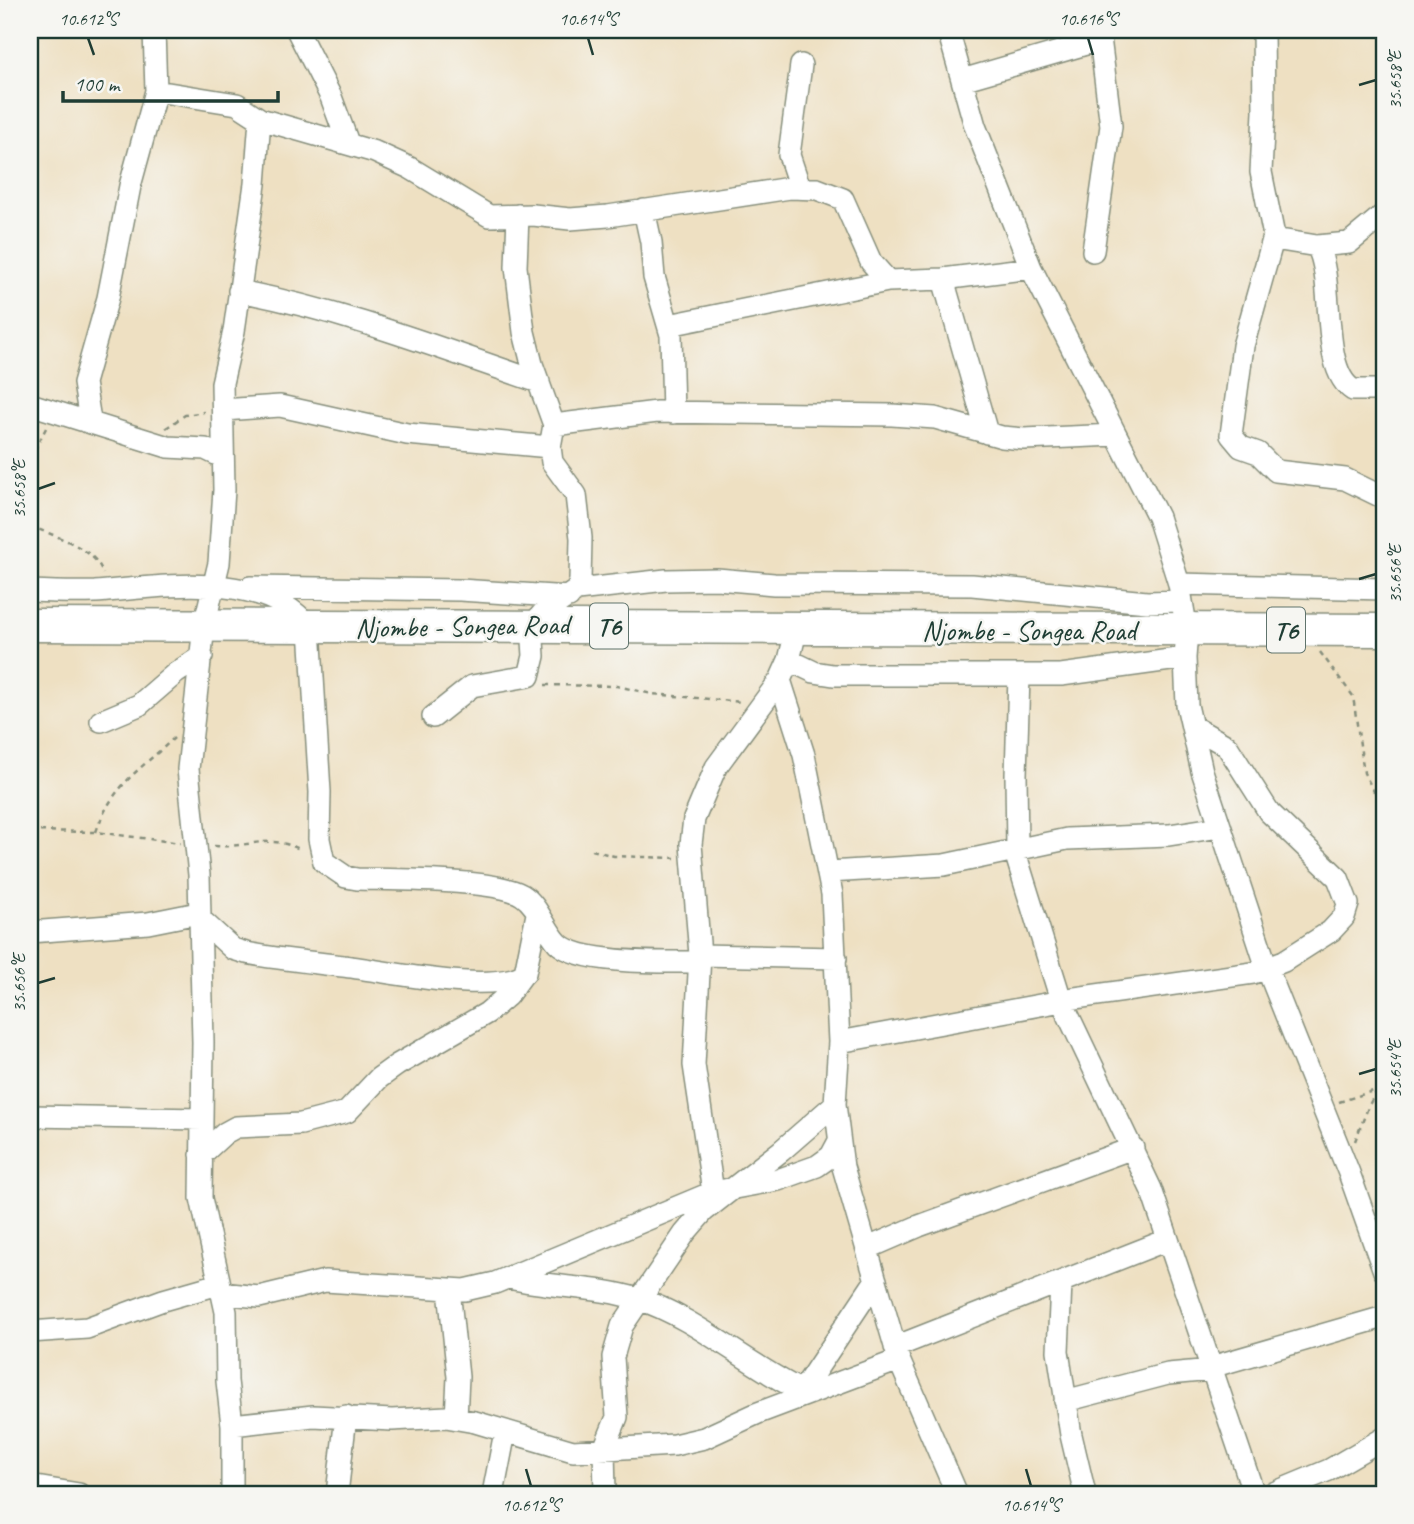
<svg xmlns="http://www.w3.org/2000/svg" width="1414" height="1524" viewBox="0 0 1414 1524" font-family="Caveat,sans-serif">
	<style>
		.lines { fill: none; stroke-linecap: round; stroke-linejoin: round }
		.minor-casing { stroke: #868e7b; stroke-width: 24 }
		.highway-casing { stroke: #868e7b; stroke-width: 35 }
		.path { stroke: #868e7b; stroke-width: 2.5; stroke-dasharray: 5 5; stroke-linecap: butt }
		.minor { stroke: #fff; stroke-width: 21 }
		.highway { stroke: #fff; stroke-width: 32 }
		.ticks { fill: none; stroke: #1f3d34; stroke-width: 2.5 }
		.labels { text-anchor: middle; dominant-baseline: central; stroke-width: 5; stroke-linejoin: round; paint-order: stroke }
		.shield { fill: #f6f6f2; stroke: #60746d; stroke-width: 2 }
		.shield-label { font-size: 26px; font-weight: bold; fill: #1f3d34 }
		.street-label { font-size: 28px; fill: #1f3d34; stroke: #f6f6f2 }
		.neatline { fill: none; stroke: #1f3d34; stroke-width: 2.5 }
		.ticks-label { font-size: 18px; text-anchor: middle; fill: #1f3d34 }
	</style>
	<rect width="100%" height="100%" fill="#f6f6f2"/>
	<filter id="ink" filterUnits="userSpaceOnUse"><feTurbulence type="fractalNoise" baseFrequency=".0143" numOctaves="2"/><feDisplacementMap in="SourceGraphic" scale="14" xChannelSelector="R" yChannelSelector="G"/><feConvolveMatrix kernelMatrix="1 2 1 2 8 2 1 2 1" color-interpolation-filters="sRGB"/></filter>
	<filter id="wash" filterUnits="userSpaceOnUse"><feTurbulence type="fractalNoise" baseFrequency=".00686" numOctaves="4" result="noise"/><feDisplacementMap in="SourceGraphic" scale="28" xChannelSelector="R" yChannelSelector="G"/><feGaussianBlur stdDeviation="1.57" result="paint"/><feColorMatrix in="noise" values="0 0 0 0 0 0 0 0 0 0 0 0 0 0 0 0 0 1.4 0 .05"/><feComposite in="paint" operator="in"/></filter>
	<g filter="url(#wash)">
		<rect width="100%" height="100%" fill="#eee0c2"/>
	</g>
	<g filter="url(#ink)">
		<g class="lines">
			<g class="minor-casing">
				<path id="minor" d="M297 30 331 97 348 143
					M948 30 975 126 1031 268 1158 517 1179 584 1187 631 1185 658 1187 705 1202 771 1267 968 1349 1173 1384 1271
					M1263 30 1264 112 1261 172 1274 236 1243 346 1231 435 1241 447 1258 453 1276 471 1345 479 1384 498
					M962 80 1100 40
					M156 91 237 104 260 119 375 152 410 168 489 216 533 215 570 219 608 216 790 188 817 189 843 199 871 262 888 281 943 279 1031 268
					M800 188 789 155 801 65
					M644 210 651 242 654 277 671 335 673 413
					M1274 239 1317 246C1336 280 1319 369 1353 390H1384
					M1317 246 1349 243 1384 214
					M1093 251 1111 126 1099 30
					M943 279 987 433
					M239 291C344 311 439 348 539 382
					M669 325 888 281
					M30 404 168 447 205 449 222 457
					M223 410 280 406 407 434 550 447
					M90 420 84 383 108 298 130 186 156 91 154 30
					M554 425 657 412 892 415 935 418 1002 437 1024 439 1116 435
					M1179 584 1384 589
					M250 587 460 590 569 597
					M577 590 666 580 717 579 774 584 972 585 1147 602 1180 601
					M30 591C51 592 73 593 95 592 160 587 263 568 310 628L320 792 319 839 324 862 346 877 357 879C391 880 496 879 522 895 538 905 545 929 558 943 580 965 669 962 700 962
					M789 660 814 672 833 675H1061L1185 658
					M780 680 804 755 832 894 839 1042 835 1104 843 1167 899 1360 957 1494
					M433 717 472 686 529 676 534 656 532 625 542 614 577 590 580 581 581 538 576 495 552 462 550 447 554 425 532 364 524 332 516 267 518 215
					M101 721 139 705 176 673 202 656
					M1014 849 1061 1000 1151 1189 1254 1494
					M1017 849 1016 775 1019 676
					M829 872 944 865 1067 839 1169 835 1220 827
					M198 917 233 949 246 953C278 959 311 962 343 966 382 970 495 996 525 973L537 914
					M30 932 148 923 198 913
					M700 955 836 958
					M1061 1000 1253 973 1284 961 1331 931 1344 917 1348 904 1338 878 1269 812 1227 746 1192 726
					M839 1042 1062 1001
					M30 1116 202 1119
					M201 1155 225 1133 236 1127 301 1124 347 1112 379 1078 397 1065 487 1013 507 996 524 973
					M713 1192 694 1065 700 955 691 844 694 819 716 767 780 680 789 660 797 627
					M868 1248 919 1226 1133 1148
					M510 1278C552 1288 597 1286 638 1299 694 1316 751 1368 808 1394
					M1061 1283 1058 1351 1071 1435 1085 1494
					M449 1289 458 1377 456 1418
					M221 1293 259 1297 325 1281 465 1290 495 1283 713 1192 778 1180 817 1166 831 1156 839 1141
					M30 1332 87 1328 163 1300 219 1284
					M895 1347 1167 1240
					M1211 1367 1384 1317
					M802 1391 876 1280
					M1065 1401 1168 1374 1212 1370
					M232 1425 313 1416 392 1420 446 1417 475 1422 573 1451 674 1445 704 1438 758 1413 899 1360
					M30 1486 79 1494
					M232 1494V1425L227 1381 226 1312 201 1198 203 1042 199 875 188 769 204 626 219 563 224 490 222 383 234 331 255 184 260 119
					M337 1494 346 1416
					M493 1494 505 1432
					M605 1494 604 1449 617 1417 613 1357 622 1326 685 1233 704 1211 781 1151 835 1104
					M1271 1494 1329 1470 1384 1438"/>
			</g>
			<g class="highway-casing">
				<path id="highway" d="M30 625 1384 630"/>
			</g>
			<path class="path" d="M166 428 185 415 204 412
				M30 459 46 428
				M30 468V470
				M30 526C52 535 97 548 103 574
				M1320 652 1353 696 1364 773 1384 810
				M545 685 617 686 652 694 743 702
				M30 831 96 832 180 843
				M96 832C112 785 140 770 174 738
				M214 846C252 848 266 833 302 850
				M592 850 614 856 675 858
				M1339 1102 1376 1090
				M1355 1141 1369 1105 1384 1078"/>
			<use href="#minor" class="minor"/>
			<use href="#highway" class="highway"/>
		</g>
	</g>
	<path class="ticks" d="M88 38 94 55M588 38 593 55M1088 38 1093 55M1359 85 1376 80M38 489 55 483M1359 579 1376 574M38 983 55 978M1359 1074 1376 1069M526 1469 531 1486M1026 1469 1031 1486"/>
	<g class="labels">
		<g class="shield">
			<rect x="590" y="603.5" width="38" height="45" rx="5"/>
			<rect x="1267" y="607.5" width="38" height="45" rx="5"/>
		</g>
		<g class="shield-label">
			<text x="609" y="626">T6</text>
			<text x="1286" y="630">T6</text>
		</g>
		<g class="street-label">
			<text transform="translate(462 626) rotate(-1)">Njombe - Songea Road</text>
			<text x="1029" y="630">Njombe - Songea Road</text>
		</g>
	</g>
	<rect width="1414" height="1524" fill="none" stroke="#f6f6f2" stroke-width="77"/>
	<path d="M63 91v10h215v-10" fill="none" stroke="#1f3d34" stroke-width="3.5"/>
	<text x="74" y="91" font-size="21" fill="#1f3d34" stroke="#f6f6f2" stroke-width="5" paint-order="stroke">100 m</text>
	<rect x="38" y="38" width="1338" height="1448" class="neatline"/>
	<g class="ticks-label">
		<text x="88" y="25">10.612°S</text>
		<text x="588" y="25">10.614°S</text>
		<text x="1088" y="25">10.616°S</text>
		<text transform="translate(1395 80) rotate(-90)" y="6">35.658°E</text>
		<text transform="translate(19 489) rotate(-90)" y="6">35.658°E</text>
		<text transform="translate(1395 574) rotate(-90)" y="6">35.656°E</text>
		<text transform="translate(19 983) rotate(-90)" y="6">35.656°E</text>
		<text transform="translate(1395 1069) rotate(-90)" y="6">35.654°E</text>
		<text x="531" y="1511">10.612°S</text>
		<text x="1031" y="1511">10.614°S</text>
	</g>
</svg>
